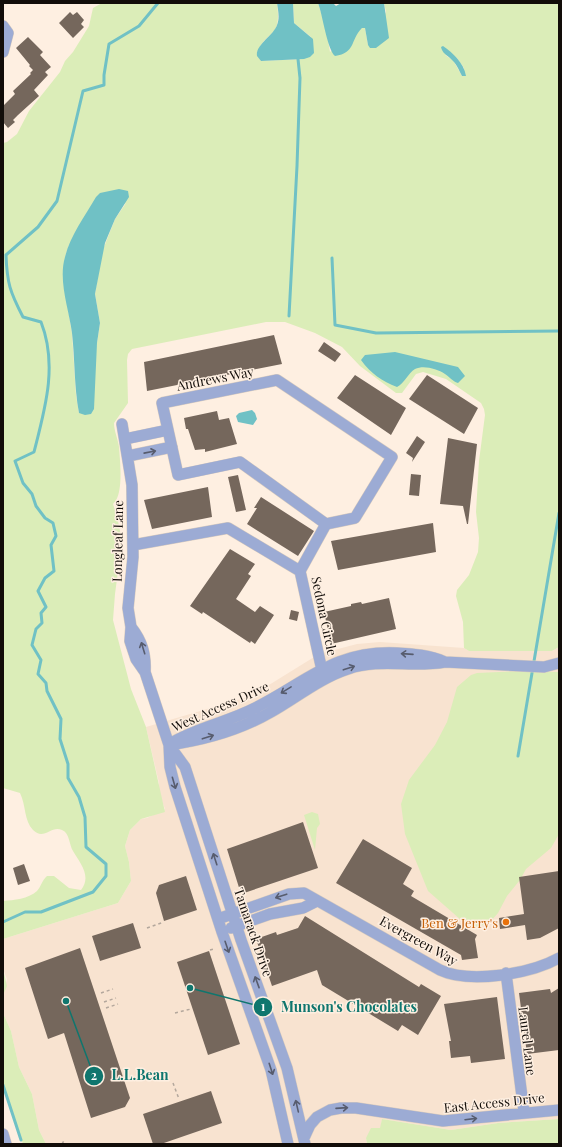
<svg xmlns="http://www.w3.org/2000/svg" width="562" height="1147" viewBox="0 0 562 1147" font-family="'Playfair Display',serif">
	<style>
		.built { fill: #f8e3d0 }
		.green { fill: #dbedb8; fill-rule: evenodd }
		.water { fill: #70c1c5 }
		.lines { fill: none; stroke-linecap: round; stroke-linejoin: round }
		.stream { stroke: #70c1c5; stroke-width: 3 }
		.building { fill: #75675c }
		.minor-casing { stroke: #d8cbbe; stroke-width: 12 }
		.path { stroke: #b3a79c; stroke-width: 1.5; stroke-dasharray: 3 3; stroke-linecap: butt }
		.minor { stroke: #9cabd4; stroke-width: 11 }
		.oneway { stroke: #575c6e }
		.food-dot { fill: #e8710a; stroke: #feefe1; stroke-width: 1.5 }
		.labels { text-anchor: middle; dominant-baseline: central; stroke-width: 3; stroke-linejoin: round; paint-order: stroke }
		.street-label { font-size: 13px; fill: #120d09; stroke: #feefe1 }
		.food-label { font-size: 13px; fill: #c56008; stroke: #feefe1; text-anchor: end }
		.leader { fill: none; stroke: #0f766e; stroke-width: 1.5 }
		.callout-dot { fill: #0f766e; stroke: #feefe1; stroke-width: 1.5 }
		.mark-label { font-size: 12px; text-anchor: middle; font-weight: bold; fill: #fff }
		.callout-label { font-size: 14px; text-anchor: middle; font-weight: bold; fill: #0f766e; stroke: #feefe1; stroke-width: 3; stroke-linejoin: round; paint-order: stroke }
	</style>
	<rect width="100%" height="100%" fill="#feefe1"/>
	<path class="built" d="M380 642 464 648 469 651H552L559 647V1119L498 1123 451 1130 382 1119 381 1128 366 1138 367 1144H46L39 1130 32 1094 19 1067 11 1031 3 1013V995L7 979 3 969V939L118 903 131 881 129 862 125 846 130 830 141 819 147 818 165 809 159 793V783L146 727 251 696 319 654 357 644Z"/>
	<path class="green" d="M102 3H277C282 40 267 28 257 53L261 61 303 59 311 37 294 23 293 3H318L326 28 330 52 362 28H365L368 45 386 12 384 3H559V647L552 651H469L464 648 463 622 456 596 457 590 469 575 478 552 479 538 476 512 479 461 485 415 484 409 481 403 446 379 423 372 416 374 402 393H396L360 366 342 347 315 333 285 322H266L132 349 128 354 127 360 128 403 114 423C114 431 118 439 119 447 120 461 124 495 113 504L117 516 122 541 115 594 113 620 131 689 146 727 165 812 141 819 130 830 125 846 129 862 131 881 118 903 3 939V901C14 900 28 899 37 891 41 887 42 880 47 876H54L69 888 81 890C92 876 80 863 73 851 69 845 70 833 62 830 51 825 44 841 33 830 24 821 26 805 20 793L3 788V143L7 142 17 134 29 111 60 72 65 61 73 52 89 26 93 8ZM445 55 457 58 464 68 462 76 453 60ZM126 203 115 219 102 252 95 294 100 323 97 343 79 413 76 395 72 333 64 285 65 257 69 245Z
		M521 671 559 672V834L551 848 526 869 520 880 507 896 498 913 490 922 478 927 461 920 428 891 405 834 401 804 409 780 435 745 447 722 457 687 471 675 477 673Z
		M312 812 318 814 320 824 317 828 315 850 304 815Z
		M3 969 7 986 3 995Z
		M3 1013 11 1031 19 1067 32 1094 39 1130 46 1144H23L3 1085Z
		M382 1119 451 1130 498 1123 559 1119V1144H367L366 1138 371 1128H380Z"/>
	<path class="water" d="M277 3H293L294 23 313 39 314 53 310 57 304 59 261 61 257 56C255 45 274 35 277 25 280 18 278 10 277 3Z
		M318 3H333L336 6 341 3H384L389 38 376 48H370L368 45 365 28H362C350 40 356 53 335 56 327 49 323 16 318 3Z
		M443 46C453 53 464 63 466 76H462C459 70 456 63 451 59 447 55 442 53 441 47Z
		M119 189 128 191 129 197 115 219 105 243 95 294 100 323 97 343 94 409 91 414 85 415 79 413C74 386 75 360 72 333 69 309 58 281 65 257 70 236 85 216 96 197L100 193Z
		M395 352 458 367 465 376 458 383C452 381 450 377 445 374 437 369 424 365 415 369 408 373 405 383 397 387 382 381 371 374 361 360L365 355Z
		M252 410 255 413 257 419 253 425 238 422 236 416 239 413Z"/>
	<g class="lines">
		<path class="stream" d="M332 258 335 325 376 333 559 331
			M289 316 297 166 300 78 298 59
			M518 756 559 513
			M3 922 25 912H41L93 892 106 876V864L86 847 85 817 79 797 68 778V764L60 739 61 719 47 691 46 683 38 674 41 660 32 645 36 629 42 623 41 613 46 607 38 591 45 578 54 571 51 545 56 536 53 523 45 518 36 506 32 494 23 483 15 461 34 452C45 409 58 365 41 322L23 317C10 292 7 283 6 255L38 227 57 201 83 91 104 85V75L109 44 139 26 158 3
			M3 1085 21 1140"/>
	</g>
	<path class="building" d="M70 12 73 15 77 12 84 20 81 24 84 27 73 38 59 23Z
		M28 37 43 52 40 55 51 67 45 72 48 75 34 90 39 96 18 115 13 120 15 122 8 128 3 122V106L15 94 13 91 31 74 30 73 33 70 29 66 30 65 16 48Z
		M274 335 282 364 147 391 144 362Z
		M324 342 341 354 335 362 318 351Z
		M355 375 406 408 391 435 337 398Z
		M427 375 478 408 464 434 409 399Z
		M217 411 219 420 229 418 237 444 205 452V449L195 450 188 429H186L184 418Z
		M417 436 425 442 412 462 413 458 406 453Z
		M448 438 477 444 468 524H467L463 506 440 504Z
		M411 474 421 475 419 496 409 495Z
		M238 475 246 510 236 512 228 477Z
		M208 487 212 517 152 529 144 500Z
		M261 497 314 531 298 556 247 524 257 508H254Z
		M433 523 436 552 338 570 331 541Z
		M230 549 255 564 248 574 251 576 236 599 255 612 260 606 274 615 255 644 251 641 250 643 203 612 202 614 190 606Z
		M389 598 396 629 331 644 324 612 351 606V604L361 602 362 604Z
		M291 610 299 612 297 621 289 619Z
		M303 822 318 868 241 894 227 849Z
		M363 839 412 868 403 884 414 891 411 896 477 935 475 939 478 958 462 960 461 955 336 883Z
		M24 864 30 881 18 885 13 868Z
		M559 871V928L540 938 527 940 525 925 500 929 499 918 524 914 519 877Z
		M186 876 197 910 164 921 156 893 159 885Z
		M305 916 419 987 421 984 441 996 418 1035 402 1025 398 1031 322 985 317 970 272 986 256 939 276 932 277 935 298 928Z
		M133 923 141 948 100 961 92 936Z
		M80 948 130 1098 125 1107 91 1118 64 1033 48 1039 25 968Z
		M209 951 240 1044 208 1055 177 962Z
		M559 988V1050L527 1054 519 993 550 989 551 993Z
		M497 997 505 1059 471 1063 470 1056 451 1058 449 1041H451L444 1004Z
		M211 1091 222 1123 161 1144H153L143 1114Z"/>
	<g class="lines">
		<g class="minor-casing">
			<path id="minor" d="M3 26 8 33 3 52
				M277 380 392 457 355 518 326 524 240 462 178 475 162 403Z
				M122 424 132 485 133 557 128 608 131 627 130 641 136 659 145 672 169 745 185 767 241 940 287 1068 305 1144
				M125 439 168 430
				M128 456 172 447
				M133 545 228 528 300 571 323 675
				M300 571 326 524
				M131 627C142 641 146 654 145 672
				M173 742C199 727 228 722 255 708 307 682 334 650 397 653 414 654 429 655 445 662
				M169 745 170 767 175 787 222 932 271 1070 288 1144
				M169 745C204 740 240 730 271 712 296 698 320 678 348 669 379 658 413 668 445 662L544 667 559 663
				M218 919 289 894 304 893 440 970C470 984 530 974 559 958
				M231 928 270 914 303 908 317 901
				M506 973 524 1112
				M3 1134 6 1144
				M304 1138 310 1125 317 1117 330 1110 341 1108H356L443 1121 559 1110"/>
		</g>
		<path class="path" d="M147 928 164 922
			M210 950 214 949
			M101 993 113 989
			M104 1002 116 998
			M106 1008 118 1004
			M175 1013 191 1009
			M173 1083 179 1099
			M62 1144 65 1139"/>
		<use href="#minor" class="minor"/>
	</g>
	<defs><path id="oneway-shaft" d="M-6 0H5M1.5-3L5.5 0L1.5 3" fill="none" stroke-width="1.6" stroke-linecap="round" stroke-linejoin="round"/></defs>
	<g class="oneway">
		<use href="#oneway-shaft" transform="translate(150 452) rotate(-11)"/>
		<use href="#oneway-shaft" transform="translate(143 648) rotate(-107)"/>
		<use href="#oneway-shaft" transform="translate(407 654) rotate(-176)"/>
		<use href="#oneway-shaft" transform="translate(349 668) rotate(-18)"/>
		<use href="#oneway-shaft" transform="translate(286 690) rotate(148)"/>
		<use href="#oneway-shaft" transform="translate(208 737) rotate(-18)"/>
		<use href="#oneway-shaft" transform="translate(174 783) rotate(74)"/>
		<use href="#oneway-shaft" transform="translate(215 859) rotate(-108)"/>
		<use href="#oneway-shaft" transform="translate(281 896) rotate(162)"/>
		<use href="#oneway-shaft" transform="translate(227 947) rotate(71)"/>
		<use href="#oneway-shaft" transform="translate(257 982) rotate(-110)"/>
		<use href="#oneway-shaft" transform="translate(271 1069) rotate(72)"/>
		<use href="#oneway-shaft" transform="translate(297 1106) rotate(-103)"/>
		<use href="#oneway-shaft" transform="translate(342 1108) rotate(-4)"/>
		<use href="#oneway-shaft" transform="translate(471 1119) rotate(-7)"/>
	</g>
	<circle class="food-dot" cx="506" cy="922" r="4"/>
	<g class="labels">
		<g class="street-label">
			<text transform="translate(215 378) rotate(-11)">Andrews Way</text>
			<text transform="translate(117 541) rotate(-89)">Longleaf Lane</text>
			<text transform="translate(325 616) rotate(78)">Sedona Circle</text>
			<text transform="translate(220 706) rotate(-24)">West Access Drive</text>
			<text transform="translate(254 932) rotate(71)">Tamarack Drive</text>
			<text transform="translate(419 940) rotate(29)">Evergreen Way</text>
			<text transform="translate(528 1041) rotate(83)">Laurel Lane</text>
			<text transform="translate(494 1102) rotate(-6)">East Access Drive</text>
		</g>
		<g class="food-label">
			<text x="498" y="922">Ben &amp; Jerry's</text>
		</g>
	</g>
	<path class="leader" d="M190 988L263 1007M66 1001L94 1076"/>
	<g class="callout-dot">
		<circle cx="190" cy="988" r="4"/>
		<circle cx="66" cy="1001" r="4"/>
		<circle cx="263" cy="1007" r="10"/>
		<circle cx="94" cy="1076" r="10"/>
	</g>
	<g class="mark-label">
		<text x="263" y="1011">1</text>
		<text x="94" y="1080">2</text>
	</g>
	<g class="callout-label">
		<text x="349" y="1012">Munson's Chocolates</text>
		<text x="140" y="1080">L.L.Bean</text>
	</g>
	<rect width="562" height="1147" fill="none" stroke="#120d09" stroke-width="8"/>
</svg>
